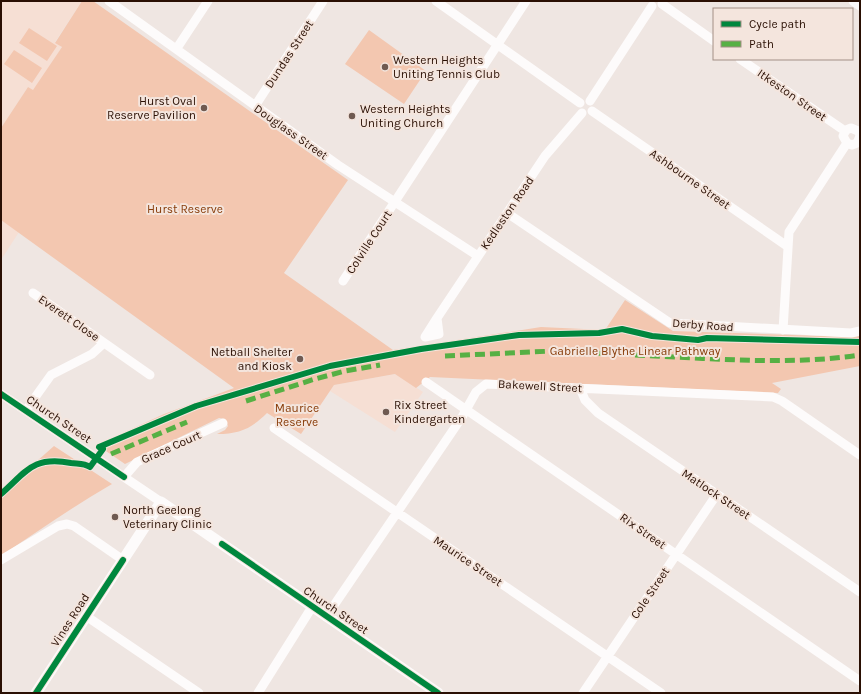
<svg xmlns="http://www.w3.org/2000/svg" width="861" height="694" viewBox="0 0 861 694" font-family="Karla,sans-serif">
	<style>
		.built { fill: #f6dfd4 }
		.green { fill: #f3c7b0 }
		.lines { fill: none; stroke-linecap: round; stroke-linejoin: round }
		.minor { stroke: #fdfbfb; stroke-width: 9 }
		.major { stroke: #fdfbfb; stroke-width: 11 }
		.quiet { stroke: #56b044; stroke-width: 5; stroke-dasharray: 10 5; stroke-linecap: butt }
		.cycleway-casing { stroke: #f4e5dd; stroke-width: 8 }
		.cycleway { stroke: #00873e; stroke-width: 6 }
		.poi-dot { fill: #6f5a51; stroke: #f4e5dd; stroke-width: 1.5 }
		.labels { text-anchor: middle; dominant-baseline: central; stroke-width: 4; stroke-linejoin: round; paint-order: stroke }
		.street-label { font-size: 12px; fill: #2a0f03; stroke: #f4e5dd }
		.poi-label { font-size: 12px; fill: #2a0f03; stroke: #f4e5dd; text-anchor: start }
		.park-label { font-size: 12px; fill: #873b08; stroke: #f4e5dd }
	</style>
	<rect width="100%" height="100%" fill="#efe6e2"/>
	<path class="built" d="M1 1H82L55 42 62 47 33 91 28 87 1 128Z
		M1 220 19 232 1 260Z
		M396 374 423 392 395 432 330 391 334 385Z"/>
	<path class="green" d="M82 1H93L348 180 284 273 393 350 541 327 605 330 625 300 673 331 851 337 860 336V366L772 383 781 389 778 393 430 377 416 388 395 374 334 385 301 434 267 413C252 428 240 434 217 434L225 430 228 426 225 419 219 418 125 464 97 445 164 414 234 388 1 220V128L28 87 33 90 62 47 55 43Z
		M29 28 57 46 47 61 19 43Z
		M369 30 426 71 404 104 345 64Z
		M14 50 42 68 32 83 4 64Z
		M54 446 112 484C74 506 38 531 1 556V493Z"/>
	<g class="lines">
		<path class="minor" d="M109 1 338 165 478 256
			M436 1 580 103
			M853 1 860 6
			M662 4 714 41
			M177 48 208 1
			M740 59 845 131
			M590 101 652 6
			M255 106 323 1
			M592 111 787 246
			M860 135 858 131 851 128 846 130 843 136 847 143 852 145 857 143 860 136
			M507 213 670 323 851 333 860 331
			M343 281 526 1
			M33 293 150 375
			M437 318 425 337 439 334 437 318 545 156 582 113
			M783 330 789 232 847 143
			M426 382 860 681
			M580 388 585 400 598 413 860 592
			M1 394 161 502
			M26 410 51 375 92 354 104 343
			M274 428 661 693
			M124 477 137 462 223 423
			M1 560 58 526 67 524 74 526 123 560
			M86 616 199 693
			M326 617 462 417 476 392 486 384 773 397 782 401 860 455
			M258 693 312 607
			M583 693 717 494"/>
		<path class="major" d="M36 693 161 502 438 693"/>
		<path class="quiet" d="M635 355C710 358 786 366 860 355
			M445 356 553 351 615 354
			M246 401 315 379 345 371 380 365
			M111 454 187 422"/>
		<g class="cycleway-casing">
			<path id="cycleway" d="M1 394 124 477
				M1 494C27 471 33 456 71 463 78 464 84 463 90 467L103 449 99 447 196 406 330 366 421 349 519 335 599 333 622 329 652 336 698 340 707 338 860 342
				M222 544 438 693
				M36 693 123 560"/>
		</g>
		<use href="#cycleway" class="cycleway"/>
	</g>
	<g class="poi-dot">
		<circle cx="385" cy="67" r="4"/>
		<circle cx="204" cy="108" r="4"/>
		<circle cx="352" cy="116" r="4"/>
		<circle cx="300" cy="359" r="4"/>
		<circle cx="386" cy="412" r="4"/>
		<circle cx="115" cy="517" r="4"/>
	</g>
	<g class="labels">
		<g class="street-label">
			<text transform="translate(289 54) rotate(-57)">Dundas Street</text>
			<text transform="translate(792 95) rotate(35)">Itkeston Street</text>
			<text transform="translate(291 132) rotate(35)">Douglass Street</text>
			<text transform="translate(690 179) rotate(35)">Ashbourne Street</text>
			<text transform="translate(507 213) rotate(-56)">Kedleston Road</text>
			<text transform="translate(369 242) rotate(-57)">Colville Court</text>
			<text transform="translate(69 318) rotate(35)">Everett Close</text>
			<text transform="translate(703 325) rotate(4)">Derby Road</text>
			<text transform="translate(540 386) rotate(3)">Bakewell Street</text>
			<text transform="translate(59 419) rotate(34)">Church Street</text>
			<text transform="translate(171 447) rotate(-24)">Grace Court</text>
			<text transform="translate(716 494) rotate(34)">Matlock Street</text>
			<text transform="translate(643 531) rotate(35)">Rix Street</text>
			<text transform="translate(468 561) rotate(34)">Maurice Street</text>
			<text transform="translate(650 593) rotate(-56)">Cole Street</text>
			<text transform="translate(336 610) rotate(34)">Church Street</text>
			<text transform="translate(70 620) rotate(-57)">Vines Road</text>
		</g>
		<g class="poi-label">
			<text x="393" y="60">Western Heights<tspan x="393" dy="14">Uniting Tennis Club</tspan></text>
			<text x="196" y="101" text-anchor="end">Hurst Oval<tspan x="196" dy="14">Reserve Pavilion</tspan></text>
			<text x="360" y="109">Western Heights<tspan x="360" dy="14">Uniting Church</tspan></text>
			<text x="292" y="352" text-anchor="end">Netball Shelter<tspan x="292" dy="14">and Kiosk</tspan></text>
			<text x="394" y="405">Rix Street<tspan x="394" dy="14">Kindergarten</tspan></text>
			<text x="123" y="510">North Geelong<tspan x="123" dy="14">Veterinary Clinic</tspan></text>
		</g>
		<g class="park-label">
			<text x="185" y="209">Hurst Reserve</text>
			<text x="635" y="351">Gabrielle Blythe Linear Pathway</text>
			<text x="297" y="408">Maurice<tspan x="297" dy="14">Reserve</tspan></text>
		</g>
	</g>
	<rect width="861" height="694" fill="none" stroke="#2a0f03" stroke-width="4"/>
	<rect x="713" y="8" width="140" height="52" fill="#f4e5dd" stroke="#a38f86"/>
	<rect x="721" y="21" width="20" height="6" fill="#00873e" stroke="#a38f86"/>
	<text x="749" y="28" font-size="12" fill="#2a0f03">Cycle path</text>
	<rect x="721" y="41" width="20" height="6" fill="#56b044" stroke="#a38f86"/>
	<text x="749" y="48" font-size="12" fill="#2a0f03">Path</text>
</svg>
